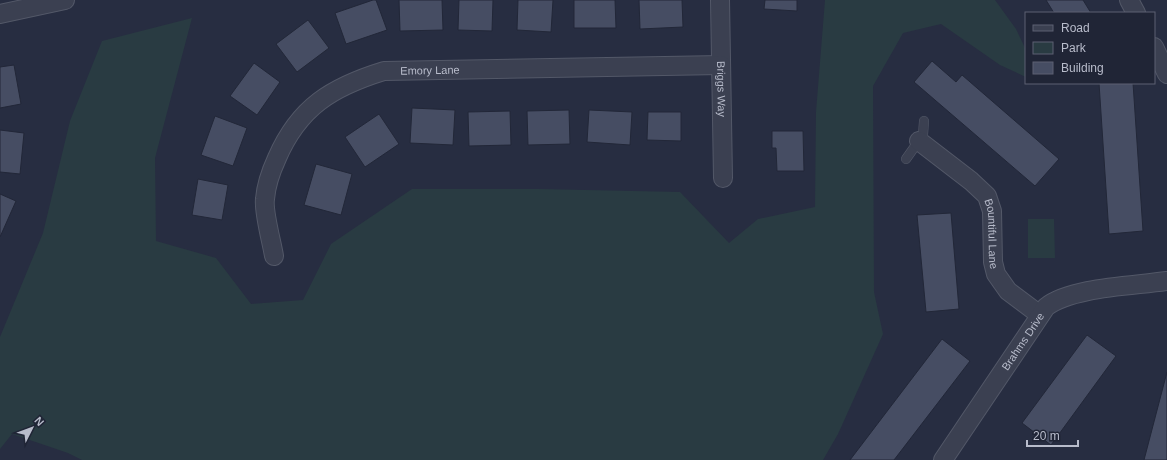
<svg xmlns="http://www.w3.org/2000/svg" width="1167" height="460" viewBox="0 0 1167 460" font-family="Helvetica,sans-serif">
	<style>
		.green { fill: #293b42 }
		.building { fill: #464d63; stroke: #222738 }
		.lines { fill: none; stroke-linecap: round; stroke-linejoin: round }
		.lane-casing { stroke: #535868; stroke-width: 10 }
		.street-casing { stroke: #535868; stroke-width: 20 }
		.lane { stroke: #3b4051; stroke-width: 9 }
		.street { stroke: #3b4051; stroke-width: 18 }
		.labels { text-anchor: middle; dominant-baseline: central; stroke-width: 4; stroke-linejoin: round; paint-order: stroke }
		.street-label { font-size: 11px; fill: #b8bccb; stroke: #202536 }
	</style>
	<rect width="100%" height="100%" fill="#272d41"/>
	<path class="green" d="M825 0H995L1016 29 1026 50V77L1000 65 941 24 903 33 873 86 874 292 883 334 838 434 823 460H82L68 453 12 434 0 449V337L43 233 70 121 102 41 192 18 155 158 156 241 216 258 251 304 303 300 331 244 412 189H539L680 192 729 243 758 219 815 207 816 112Z
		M1028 219H1054L1055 258H1028Z"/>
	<path class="building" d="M373 0H376L387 30 346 44 335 13Z
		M399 0H442L443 30 400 31Z
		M459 0H493L492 31 458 30Z
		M518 0H553L551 32 517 30Z
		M574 0H615L616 28H574Z
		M639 0H682L683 27 640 29Z
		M765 0H797V11L764 9Z
		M1046 0H1083L1091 13H1054Z
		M308 20 329 48 297 72 276 44Z
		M932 61 956 82 962 75 1059 159 1035 186 914 82Z
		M254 63 280 82 257 115 230 96Z
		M14 65 21 104 0 108V67Z
		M1099 83H1133L1143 231 1109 234Z
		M412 108 455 110 453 145 410 143Z
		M569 110 570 144 528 145 527 111Z
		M589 110 632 112 630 145 587 142Z
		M510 111 511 145 469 146 468 112Z
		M648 112H681V141L647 140Z
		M379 114 399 144 365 167 345 137Z
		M215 116 247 128 233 166 201 155Z
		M0 130 24 133 20 174 0 172Z
		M772 131H803L804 171H777L776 148H772Z
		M316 164 352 174 341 215 304 205Z
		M198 179 228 185 222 220 192 215Z
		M0 194 16 201 0 237Z
		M951 213 959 309 926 312 917 215Z
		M1087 335 1116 356 1051 445 1022 423Z
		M942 339 970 361 894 460H850Z
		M1167 372V460H1144Z"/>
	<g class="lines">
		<g class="lane-casing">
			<path id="lane" d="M906 159 923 135 924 121"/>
		</g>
		<g class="street-casing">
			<g id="street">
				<path id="s1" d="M720 0 723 178"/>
				<path d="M1129 0 1136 13"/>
				<path d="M0 14 65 0"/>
				<path d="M1154 47 1167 74"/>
				<path id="s2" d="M919 141 971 181 987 196 992 211 993 262 996 274 1008 291 1040 315"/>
				<path id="s3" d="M274 256C272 243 263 211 265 199 266 186 271 171 277 158 299 107 332 87 384 71L721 65"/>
				<path id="s4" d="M943 460 1046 307C1071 287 1134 286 1167 281"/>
			</g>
		</g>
		<use href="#lane" class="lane"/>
		<use href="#street" class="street"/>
	</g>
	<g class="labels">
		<g class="street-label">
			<text stroke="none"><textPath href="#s3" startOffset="290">Emory Lane</textPath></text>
			<text stroke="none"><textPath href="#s1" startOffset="89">Briggs Way</textPath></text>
			<text stroke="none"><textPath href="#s2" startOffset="126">Bountiful Lane</textPath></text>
			<text stroke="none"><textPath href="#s4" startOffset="143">Brahms Drive</textPath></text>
		</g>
	</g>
	<rect x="1025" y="12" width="130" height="72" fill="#202536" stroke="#5d6172"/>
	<rect x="1033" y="25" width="20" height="6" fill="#3b4051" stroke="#5d6172"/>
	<text x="1061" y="32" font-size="12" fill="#b8bccb">Road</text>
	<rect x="1033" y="42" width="20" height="12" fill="#293b42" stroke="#5d6172"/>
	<text x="1061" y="52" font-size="12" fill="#b8bccb">Park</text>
	<rect x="1033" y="62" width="20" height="12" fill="#464d63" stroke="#5d6172"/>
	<text x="1061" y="72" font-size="12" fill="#b8bccb">Building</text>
	<g transform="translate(32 428) rotate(48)" stroke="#202536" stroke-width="3" paint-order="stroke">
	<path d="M0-3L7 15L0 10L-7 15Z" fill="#b8bccb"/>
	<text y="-6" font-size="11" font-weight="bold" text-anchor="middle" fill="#b8bccb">N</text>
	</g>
	<path d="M1027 440v6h51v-6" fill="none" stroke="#b8bccb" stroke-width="2"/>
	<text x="1033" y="440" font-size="12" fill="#b8bccb" stroke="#202536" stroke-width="3" paint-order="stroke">20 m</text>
</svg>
